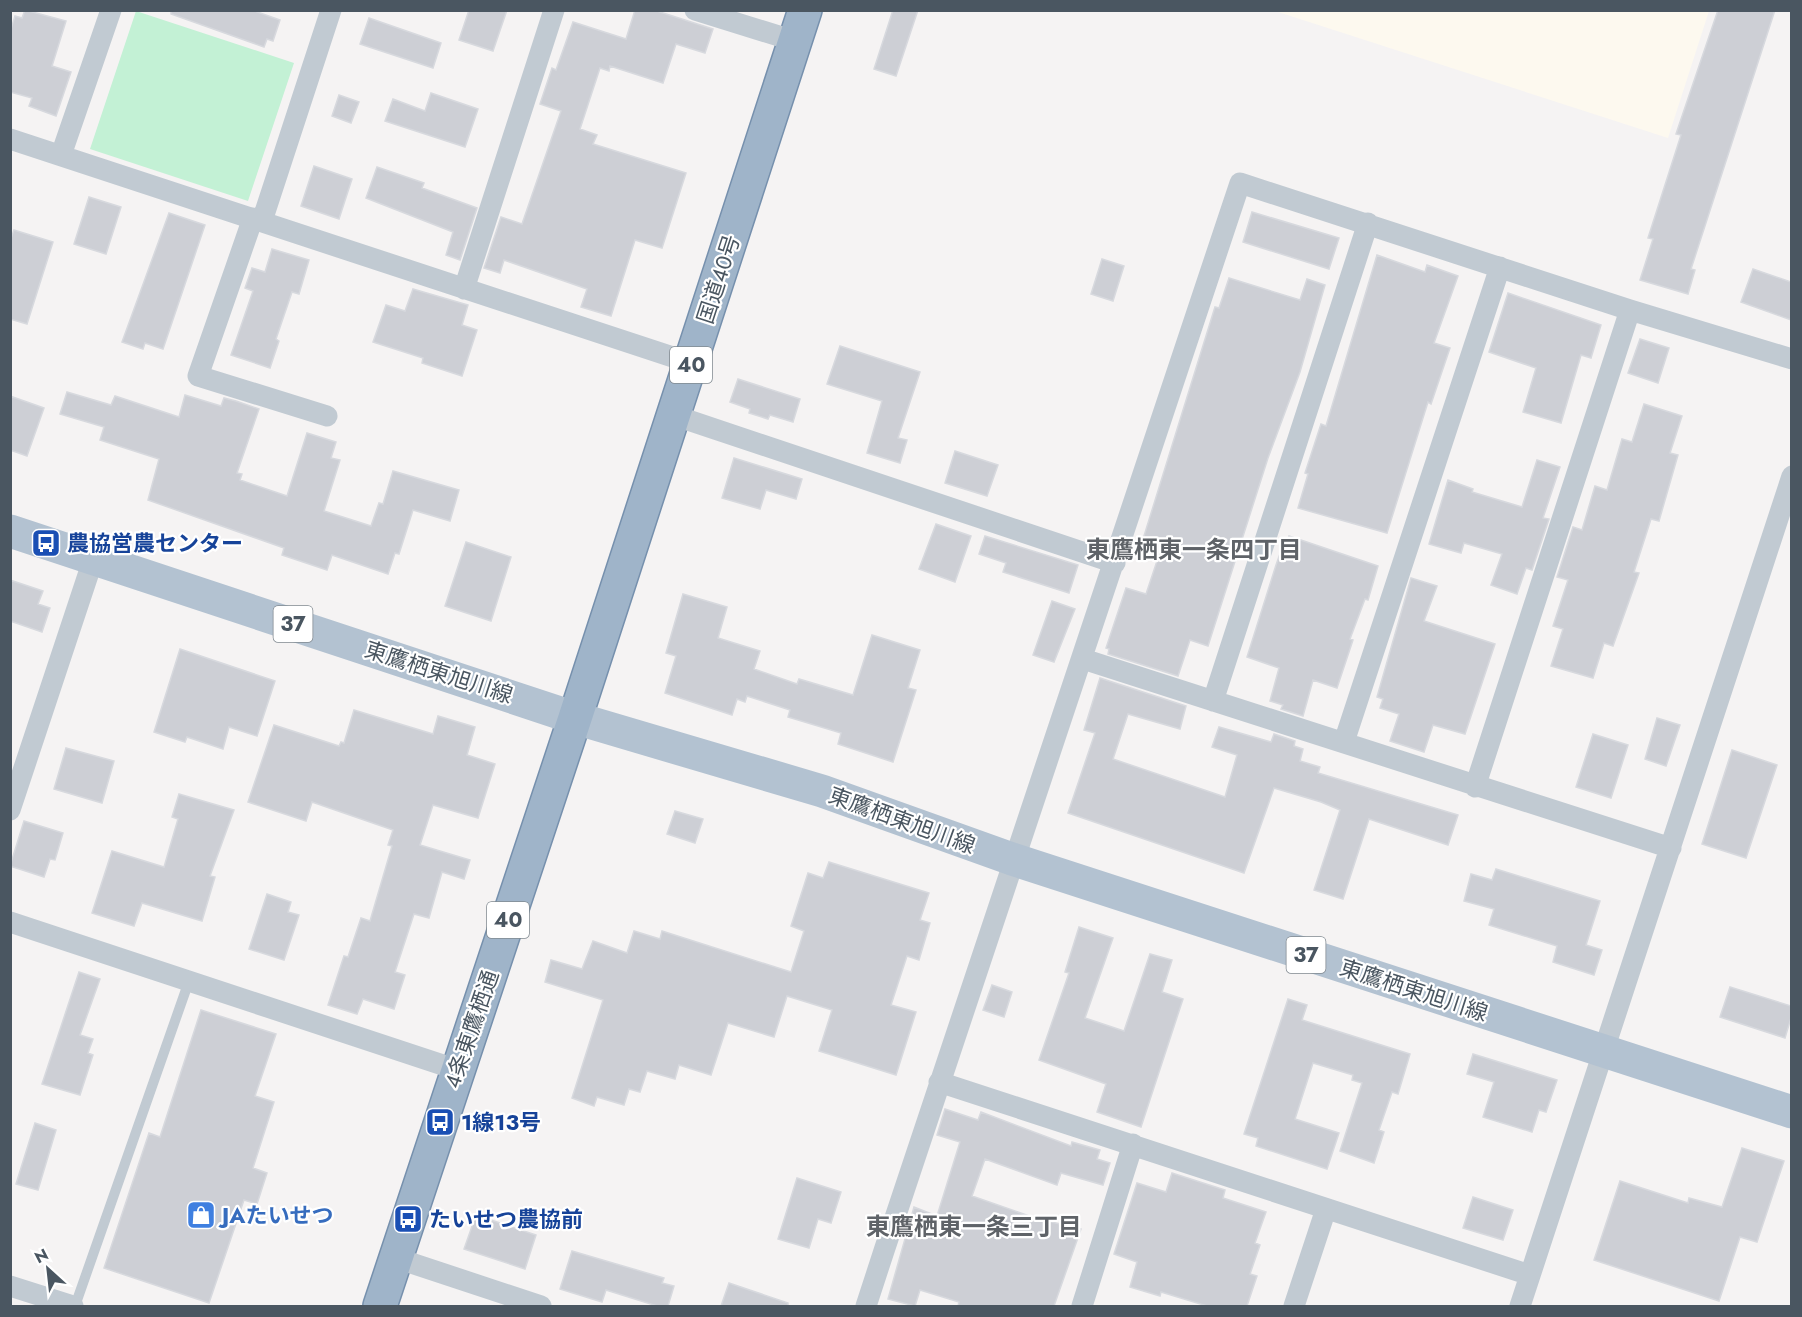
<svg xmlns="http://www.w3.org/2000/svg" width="1802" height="1317" viewBox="0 0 1802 1317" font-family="Jost,'Noto Sans JP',sans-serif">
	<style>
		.commercial { fill: #fdf9ef }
		.park { fill: #c3f1d5 }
		.building { fill: #cdcfd5; stroke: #d7d9de; stroke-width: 1.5 }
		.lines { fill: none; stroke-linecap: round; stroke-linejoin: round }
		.trunk-casing { stroke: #7690ad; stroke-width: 36 }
		.service { stroke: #c1cad2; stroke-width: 10 }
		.minor { stroke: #c1cad2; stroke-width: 21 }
		.primary { stroke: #b3c2d1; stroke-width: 33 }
		.trunk { stroke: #9fb4c9; stroke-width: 33 }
		.labels { text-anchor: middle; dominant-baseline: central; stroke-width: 4.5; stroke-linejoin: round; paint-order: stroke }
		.shield { fill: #fff; stroke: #808990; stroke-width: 1.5 }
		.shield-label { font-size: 21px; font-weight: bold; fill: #4a5661 }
		.street-label { font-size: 22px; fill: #4a5661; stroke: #fff }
		.transit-label { font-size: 22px; font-weight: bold; fill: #164399; stroke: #fff; text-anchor: start }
		.shop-label { font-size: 22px; font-weight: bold; fill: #366cbe; stroke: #fff; text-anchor: start }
		.neighbourhood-label { font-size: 24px; font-weight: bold; fill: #5f6368; stroke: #fff }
	</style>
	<rect width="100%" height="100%" fill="#f5f3f3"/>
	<path class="commercial" d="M1275 11H1709L1668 138Z"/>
	<path class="park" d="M136 11 294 63 248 201 90 149Z"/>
	<path class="building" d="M25 10 66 21 52 66 71 72 56 116 29 106 32 98 10 92V32L15 16 22 18Z
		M171 10H252L280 20 273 41 267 39 264 47 171 14Z
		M469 10H507L493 51 459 40Z
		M635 10H654L713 29 705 53 676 44 663 83 610 66 609 71 600 68 580 129 597 135 593 144 686 173 662 248 635 240 611 316 581 307 587 289 504 260 500 273 484 268 501 217 522 224 561 111 540 104 552 68 556 70 573 22 626 39Z
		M893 10H918L896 76 874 69Z
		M1718 10H1775L1691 269 1695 270 1688 294 1640 280 1653 239 1648 238 1681 135 1676 134Z
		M369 18 441 43 433 68 360 44Z
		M431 93 478 109 465 147 385 121 393 99 425 111Z
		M339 95 359 102 351 123 332 116Z
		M314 166 352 179 339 219 301 206Z
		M377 167 424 183 422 188 477 208 460 260 446 255 453 232 366 198Z
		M89 197 121 207 106 254 74 244Z
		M1252 212 1339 238 1329 269 1243 242Z
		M169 213 205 225 163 349 145 343 143 349 122 342Z
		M14 230 53 242 27 324 10 319V241Z
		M272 249 309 260 299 294 292 292 276 339 279 341 270 368 231 355 253 291 245 288 252 268 265 272Z
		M1377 255 1425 272 1427 265 1458 276 1434 343 1450 348 1431 404 1428 402 1387 533 1298 508 1308 474 1305 473 1321 424 1326 426Z
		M1102 259 1124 266 1113 301 1091 294Z
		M1753 269 1791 282V320L1741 302Z
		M1229 278 1300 300 1307 279 1325 285 1300 372 1268 458 1208 646 1190 640 1178 676 1108 654 1109 649 1106 648 1126 588 1146 594 1158 558 1139 552 1215 307 1219 308Z
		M413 289 468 305 462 325 477 330 462 376 422 363 423 358 373 342 386 305 405 311Z
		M1508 293 1601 325 1591 358 1581 355 1561 423 1523 412 1536 368 1489 352Z
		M1640 339 1669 348 1658 383 1628 373Z
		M840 346 920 372 898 438 907 440 900 463 867 453 882 401 827 384Z
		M738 379 800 399 793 422 770 415 768 419 749 413 750 409 730 402Z
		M67 392 111 405 115 396 179 417 185 395 221 406 224 398 236 401 259 409 237 473 242 474 240 480 287 496 307 433 336 442 331 458 340 460 324 511 371 526 379 503 383 504 393 471 459 490 450 521 413 510 399 554 395 553 388 574 332 555 327 570 282 555 284 548 148 500 159 459 100 440 104 427 60 414Z
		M10 396 44 408 27 456 10 450Z
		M1644 404 1682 416 1670 453 1678 455 1659 521 1651 519 1634 572 1639 573 1613 646 1604 643 1593 678 1551 666 1563 629 1553 626 1568 580 1557 577 1573 527 1582 530 1595 486 1607 490 1622 439 1632 442Z
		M955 451 998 465 987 496 945 483Z
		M734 458 802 479 796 499 766 490 760 509 722 498Z
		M1537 460 1560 467 1543 518 1549 519 1532 570 1526 568 1517 594 1491 585 1502 554 1464 543 1461 553 1429 544 1448 480 1473 489 1472 492 1522 507Z
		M936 524 971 536 955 582 919 569Z
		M985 536 1078 565 1069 593 1003 572 1006 563 979 554Z
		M1289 536 1378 566 1368 600 1365 599 1350 639 1353 640 1337 688 1313 680 1303 716 1281 709 1283 705 1270 701 1279 668 1247 657 1276 565 1281 551 1284 552Z
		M466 542 511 557 491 621 445 606Z
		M1411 578 1437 586 1424 621 1495 644 1465 734 1433 725 1424 752 1390 741 1399 714 1380 708 1383 699 1377 697Z
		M10 580 43 591 38 604 50 608 42 632 10 621Z
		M683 594 727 607 718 638 760 651 754 669 797 684 799 679 853 695 872 635 920 650 908 688 916 690 893 762 838 744 841 733 788 717 790 710 747 696 745 702 737 699 732 715 665 693 676 656 666 653Z
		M1052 601 1075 609 1054 662 1033 655Z
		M180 649 275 681 257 736 229 727 223 749 187 737 185 742 154 732Z
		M1100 678 1186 706 1180 729 1128 714 1113 759 1225 797 1237 755 1212 747 1219 727 1271 742 1274 734 1295 741 1294 746 1303 749 1300 761 1320 767 1318 773 1458 815 1448 845 1369 819 1343 899 1314 890 1340 810 1321 802 1274 788 1244 873 1068 813 1095 733 1084 730Z
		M354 710 433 734 438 716 475 727 467 755 495 764 478 818 433 805 420 845 470 860 464 879 442 872 429 918 414 914 395 972 405 975 394 1009 363 999 357 1014 328 1005 344 956 348 957 361 918 370 921 392 846 388 845 393 830 312 802 306 821 248 802 274 725 339 746 341 742 344 743Z
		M1657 718 1680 725 1666 766 1645 759Z
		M1593 734 1628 745 1611 798 1576 787Z
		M66 748 114 761 102 803 54 789Z
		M1732 750 1777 765 1746 858 1702 844Z
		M179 794 234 810 210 876 215 877 202 921 142 903 134 926 92 913 112 851 164 867 178 819 172 817Z
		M675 811 703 819 695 843 667 834Z
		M24 821 63 833 55 860 50 859 44 877 10 866Z
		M829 862 929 893 920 920 930 923 919 960 907 956 891 1005 916 1012 896 1075 819 1051 832 1010 787 996 774 1037 728 1023 711 1075 679 1065 675 1079 647 1071 640 1092 629 1089 624 1105 597 1097 594 1106 572 1098 603 1000 545 982 551 960 582 969 593 941 627 953 634 931 660 939 662 931 791 972 804 931 791 926 808 873 823 878Z
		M1496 869 1600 901 1586 945 1602 950 1594 975 1553 962 1557 946 1489 925 1494 909 1464 901 1471 874 1492 880Z
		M267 894 291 902 288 912 299 915 284 960 249 949Z
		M1079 927 1113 938 1085 1018 1124 1031 1150 954 1172 960 1162 992 1183 999 1141 1127 1097 1112 1106 1084 1039 1060 1069 973 1065 972Z
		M79 972 100 979 80 1035 93 1039 88 1053 93 1055 80 1095 42 1084Z
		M992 985 1012 992 1004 1017 983 1010Z
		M1730 987 1791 1006V1018L1785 1038 1720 1017Z
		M1288 999 1307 1005 1302 1020 1410 1054 1398 1094 1392 1092 1379 1130 1384 1132 1374 1163 1340 1151 1362 1083 1352 1080 1353 1075 1313 1063 1295 1119 1339 1133 1327 1169 1256 1146 1258 1138 1244 1134Z
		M201 1010 276 1034 255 1096 274 1102 253 1168 267 1173 257 1204 244 1200 209 1303 104 1268 149 1133 160 1137Z
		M1473 1054 1557 1080 1546 1112 1539 1110 1532 1132 1483 1117 1494 1082 1467 1074Z
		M945 1109 978 1120 981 1112 1071 1146 1072 1142 1100 1150 1097 1159 1110 1163 1103 1185 1061 1173 1057 1185 985 1159 972 1196 1035 1218 1081 1229 1054 1306H958L959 1302 920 1290 915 1306 888 1299 914 1207 937 1216 960 1142 937 1135Z
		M35 1123 56 1130 38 1190 16 1184Z
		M1742 1148 1784 1161 1757 1242 1740 1237 1719 1301 1594 1260 1620 1181 1688 1203 1689 1198 1722 1207Z
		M1172 1173 1225 1190 1223 1198 1266 1212 1255 1243 1260 1245 1250 1274 1257 1276 1247 1306H1207L1161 1292 1160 1296 1130 1287 1137 1262 1114 1254 1137 1183 1166 1192Z
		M797 1178 841 1192 831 1223 818 1219 809 1248 778 1239Z
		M1473 1197 1513 1210 1503 1240 1463 1228Z
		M476 1215 536 1235 525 1269 464 1249Z
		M572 1251 664 1278 662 1283 674 1286 668 1306H657L606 1290 602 1302 560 1289Z
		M729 1283 788 1303V1306H721Z"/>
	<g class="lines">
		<g class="trunk-casing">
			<path id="trunk" d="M380 1306 575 718 805 10"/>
		</g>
		<path class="service" d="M75 1306 189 981"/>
		<path class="minor" d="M695 10 795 41
			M10 139 691 363
			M61 155 111 10
			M253 218 198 376 327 416
			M262 221 331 10
			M464 289 554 10
			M673 415 1115 563
			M1083 659 1671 848
			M1213 701 1368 223
			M1344 742 1500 267
			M1475 787 1630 310
			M10 810 94 557
			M10 922 458 1070
			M939 1082 1530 1275
			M396 1258 541 1306
			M10 1286 73 1306
			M866 1306C988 931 1116 558 1240 183L1630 310 1792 359
			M1082 1306 1133 1144
			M1294 1306 1326 1209
			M1520 1306 1792 476"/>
		<path class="primary" d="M10 531 575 718 822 791 1012 859 1792 1112"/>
		<use href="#trunk" class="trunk"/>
	</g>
	<defs>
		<g id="bus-square" transform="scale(1.5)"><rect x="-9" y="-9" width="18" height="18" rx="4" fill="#1a4fb4" stroke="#fff"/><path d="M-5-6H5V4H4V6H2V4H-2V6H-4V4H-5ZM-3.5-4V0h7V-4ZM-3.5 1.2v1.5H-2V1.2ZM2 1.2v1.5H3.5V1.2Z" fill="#fff"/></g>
		<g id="shop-square" transform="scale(1.5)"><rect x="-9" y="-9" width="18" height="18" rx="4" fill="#3f7fe0" stroke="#fff"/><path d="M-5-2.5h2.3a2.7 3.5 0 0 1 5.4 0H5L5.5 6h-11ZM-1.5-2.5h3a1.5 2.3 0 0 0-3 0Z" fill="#fff"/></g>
	</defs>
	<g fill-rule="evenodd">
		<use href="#bus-square" x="46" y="543"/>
		<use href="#bus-square" x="440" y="1122"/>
		<use href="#shop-square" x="201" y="1215"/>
		<use href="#bus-square" x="408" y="1219"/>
	</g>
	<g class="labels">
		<g class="shield">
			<rect x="670" y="347" width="42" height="36" rx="4.5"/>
			<rect x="273.5" y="606" width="39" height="36" rx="4.5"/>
			<rect x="487" y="902" width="42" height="36" rx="4.5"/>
			<rect x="1286.5" y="937" width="39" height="36" rx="4.5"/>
		</g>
		<g class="shield-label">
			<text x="691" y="365">40</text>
			<text x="293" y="624">37</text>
			<text x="508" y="920">40</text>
			<text x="1306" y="955">37</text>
		</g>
		<g class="street-label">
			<text transform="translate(718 279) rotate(-72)">国道40号</text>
			<text transform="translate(439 672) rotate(18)">東鷹栖東旭川線</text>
			<text transform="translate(902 820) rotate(20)">東鷹栖東旭川線</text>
			<text transform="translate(1414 990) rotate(18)">東鷹栖東旭川線</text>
			<text transform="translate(471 1029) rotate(-71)">4条東鷹栖通</text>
		</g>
		<g class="transit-label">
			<text x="67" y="543">農協営農センター</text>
			<text x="461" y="1122">1線13号</text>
			<text x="429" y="1219">たいせつ農協前</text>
		</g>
		<g class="shop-label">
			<text x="222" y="1215">JAたいせつ</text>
		</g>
		<g class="neighbourhood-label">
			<text x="1194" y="549">東鷹栖東一条四丁目</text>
			<text x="974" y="1226">東鷹栖東一条三丁目</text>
		</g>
	</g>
	<rect width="1802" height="1317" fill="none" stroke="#4a5661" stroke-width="24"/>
	<g transform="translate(48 1269) rotate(333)" stroke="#ffffff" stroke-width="4.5" paint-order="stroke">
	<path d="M0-4.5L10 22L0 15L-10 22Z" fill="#4a5661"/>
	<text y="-9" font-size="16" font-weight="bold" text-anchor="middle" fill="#4a5661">N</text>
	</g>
</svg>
